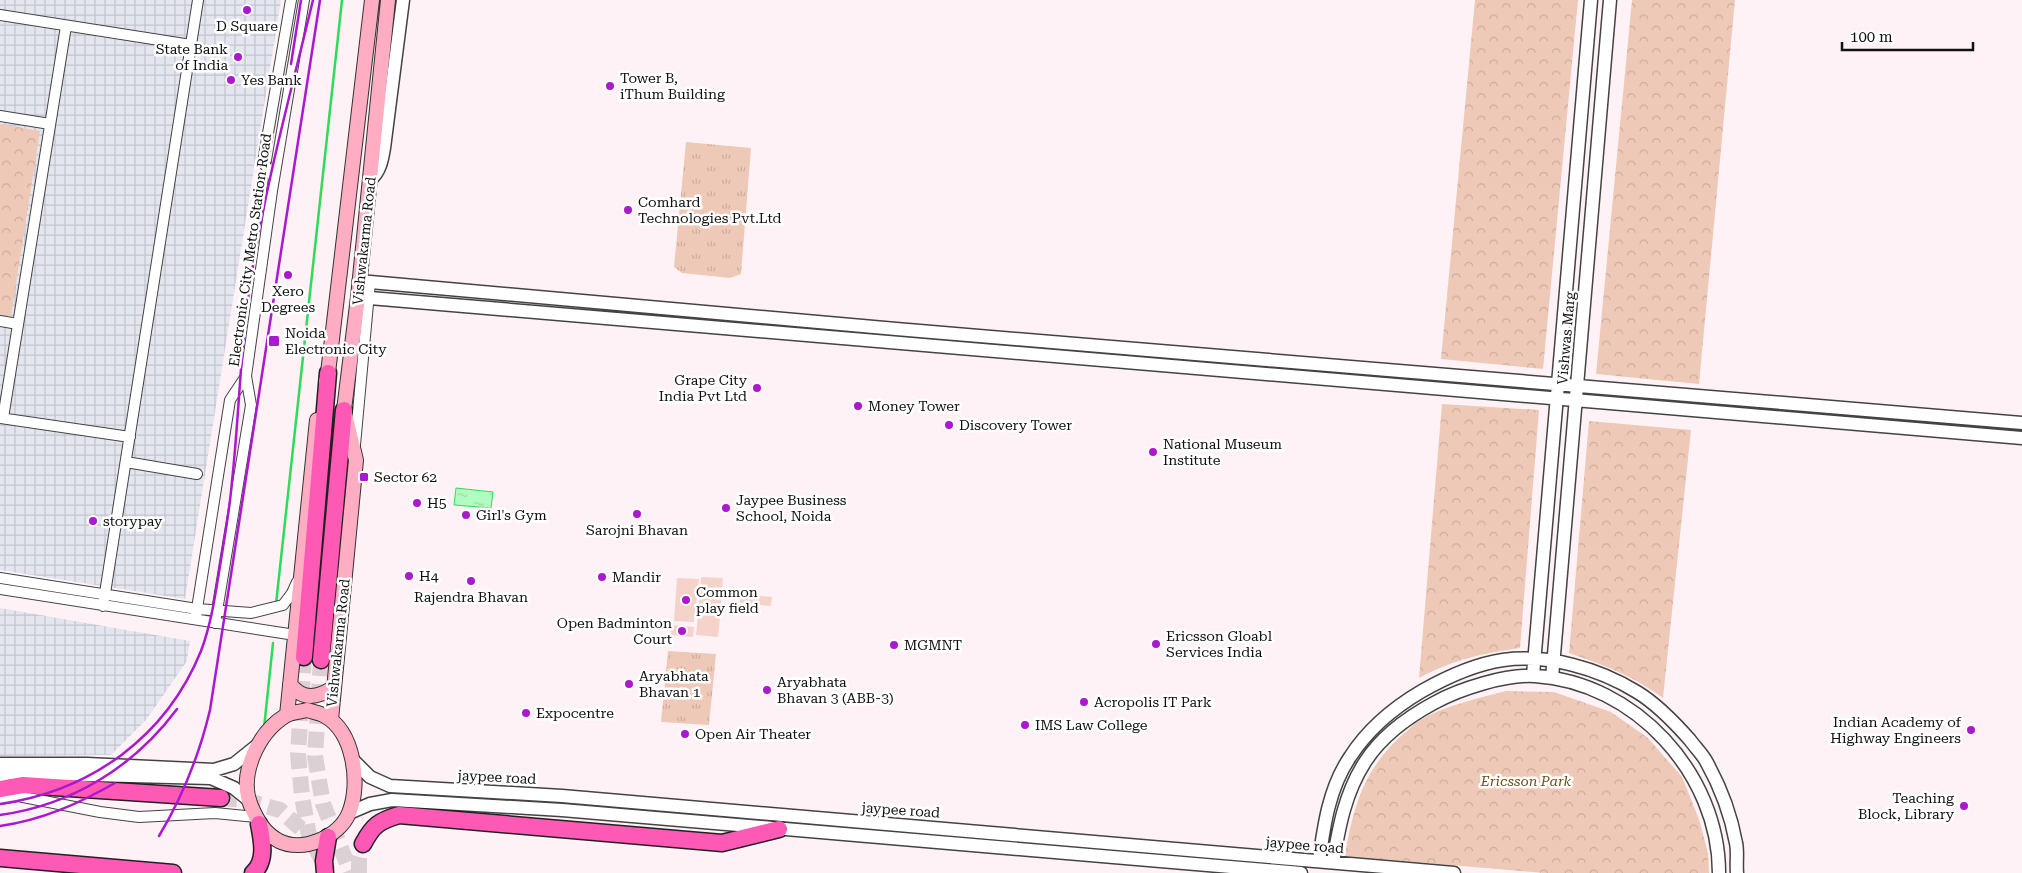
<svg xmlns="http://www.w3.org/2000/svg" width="2022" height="873" viewBox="0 0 2022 873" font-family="'Roboto Serif',serif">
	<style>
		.industrial { fill: url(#industrial-grid) }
		.grass { fill: url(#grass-tufts) }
		.park { fill: url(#park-crowns) }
		.pitch { fill: #f5d2ca }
		.water { fill: url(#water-ripples); stroke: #30db59 }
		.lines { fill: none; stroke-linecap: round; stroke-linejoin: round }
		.stream { stroke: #30db59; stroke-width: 2.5 }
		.trunk-tunnel { stroke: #dbd0d4; stroke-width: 16; stroke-dasharray: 16 8; stroke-linecap: butt }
		.minor-casing { stroke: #434343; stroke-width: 12 }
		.tertiary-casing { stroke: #434343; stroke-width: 15 }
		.secondary-casing { stroke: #323232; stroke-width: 16 }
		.trunk-casing { stroke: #212121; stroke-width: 19 }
		.minor { stroke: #fff; stroke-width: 10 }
		.tertiary { stroke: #fff; stroke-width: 12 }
		.secondary { stroke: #ffadc3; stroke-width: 14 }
		.trunk { stroke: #ff59b6; stroke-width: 16 }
		.rail { stroke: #aa18cf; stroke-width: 2.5 }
		.poi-dot { fill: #aa18cf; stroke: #fff; stroke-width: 2 }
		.labels { text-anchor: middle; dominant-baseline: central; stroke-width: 5; stroke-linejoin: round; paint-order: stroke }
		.poi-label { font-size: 14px; fill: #101010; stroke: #fff; text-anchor: start }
		.street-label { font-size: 14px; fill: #101010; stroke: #fff }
		.park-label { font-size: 14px; font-style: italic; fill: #6f4f18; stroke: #fff }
	</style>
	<defs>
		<pattern id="industrial-grid" width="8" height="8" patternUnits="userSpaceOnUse" patternTransform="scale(1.25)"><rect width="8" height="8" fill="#e4e6ef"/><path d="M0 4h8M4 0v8" fill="none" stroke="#c3c4cc"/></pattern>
		<pattern id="grass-tufts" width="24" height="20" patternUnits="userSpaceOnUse" patternTransform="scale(1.25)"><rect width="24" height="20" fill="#efc9b7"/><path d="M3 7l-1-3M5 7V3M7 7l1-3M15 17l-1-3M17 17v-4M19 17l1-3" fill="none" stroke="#ccac9c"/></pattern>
		<pattern id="park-crowns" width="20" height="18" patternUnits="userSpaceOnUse" patternTransform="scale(1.25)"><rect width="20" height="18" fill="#efc9b7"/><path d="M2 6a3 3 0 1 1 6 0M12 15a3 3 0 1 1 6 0" fill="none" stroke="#ccac9c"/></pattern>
		<pattern id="water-ripples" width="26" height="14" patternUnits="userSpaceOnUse" patternTransform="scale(1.25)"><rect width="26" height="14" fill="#b1fcc1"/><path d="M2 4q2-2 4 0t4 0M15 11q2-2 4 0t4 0" fill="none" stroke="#97d7a5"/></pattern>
	</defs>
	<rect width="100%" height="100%" fill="#fff2f7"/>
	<path class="industrial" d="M0 0H281L185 599 0 570Z
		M0 608 190 641 187 661 146 720 111 755 0 756Z"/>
	<path class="grass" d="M686 142 751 148 741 274 730 278 682 273 674 267Z
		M668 651 716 654 709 725 661 722Z"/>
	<path class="park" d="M1475 0H1578L1543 369 1441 359Z
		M1632 0H1735L1699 384 1596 374Z
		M0 124 40 131 11 316 0 314Z
		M1442 404 1539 410 1520 648C1481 654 1455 659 1419 678Z
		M1589 421 1691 430 1663 698C1631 675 1606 666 1569 653Z
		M1506 691 1554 692 1611 712 1648 738 1682 777 1699 819 1708 853 1709 873H1543L1345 856C1353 807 1364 769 1402 735 1408 731 1413 724 1420 720 1444 706 1479 698 1506 691Z"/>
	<path class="pitch" d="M701 577 723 578 720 613 698 611Z
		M677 578 699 579 694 622 674 621Z
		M740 594 772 597 771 606 740 603Z
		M698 615 720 616 718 637 696 635Z
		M671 625 694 627 693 637 670 635Z"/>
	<path class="water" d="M456 488 493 492 491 508 454 505Z"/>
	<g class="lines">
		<path class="stream" d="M276 604 342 0
			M264 728 273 643"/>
		<path class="trunk-tunnel" d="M304 657 298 754 302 796 309 836 328 871
			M321 660 315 756 323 804 351 873
			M221 798 245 800 280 810 309 836
			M359 873V858L363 844"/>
		<g class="minor-casing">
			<path id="minor" d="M0 15 191 45
				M0 116 50 124
				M274 178 263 162 291 0
				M0 321 18 324
				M0 418 130 437
				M3 418 66 26
				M355 445 370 282
				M126 462 197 474
				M0 578 197 609 251 613 283 605 292 593 297 582
				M0 589 295 635
				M103 606 198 0
				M196 615 230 400 246 376
				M215 623 251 405 246 376 272 191 304 0
				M0 799 18 796 100 812 139 817 215 813 256 817"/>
		</g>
		<g class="tertiary-casing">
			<path id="tertiary" d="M370 180C380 172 382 160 384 148L403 0
				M359 281 896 329 2022 423
				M358 297 2022 438
				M1533 675 1591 0
				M1552 678 1610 0
				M354 761 370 777 390 786 562 796 1454 873
				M0 764H87L214 770 234 764 259 744
				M0 776 11 773 211 778 234 788 250 801
				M349 813 370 804 392 800 562 810 1301 873
				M1319 861C1324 825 1329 788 1350 757 1368 729 1393 708 1422 691 1445 678 1476 664 1503 660 1548 654 1598 668 1637 692 1657 704 1675 723 1690 740 1695 747 1702 754 1706 761 1720 786 1731 815 1736 843 1738 852 1736 863 1737 873
				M1333 862C1339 827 1345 793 1365 762 1381 737 1408 717 1434 703 1459 689 1506 674 1535 676 1635 682 1719 774 1719 873"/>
		</g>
		<g class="secondary-casing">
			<path id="secondary" d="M326 382 328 373 372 0
				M290 684C303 701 318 698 334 687
				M307 710C313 712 320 713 325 716 354 732 361 784 349 813 339 837 303 853 279 841 264 833 257 820 251 806 238 775 258 733 285 716 291 712 300 712 307 710Z
				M287 715 317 420
				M331 720 356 460 344 410 358 297 388 0"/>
		</g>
		<g class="trunk-casing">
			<path id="trunk" d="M304 657 328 373
				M321 660 344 410
				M0 789 23 785 221 798
				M363 844C373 825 379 821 399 815L722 843 779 829
				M0 858 173 873
				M253 873C267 861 262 840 259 824
				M325 873 324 861 328 837"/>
		</g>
		<use href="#minor" class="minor"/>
		<use href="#tertiary" class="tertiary"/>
		<use href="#secondary" class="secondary"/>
		<use href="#trunk" class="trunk"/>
		<path class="rail" d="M291 64 301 0
			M0 804C91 791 166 737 201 651 212 622 216 590 221 560 225 534 230 508 232 481 239 418 240 354 249 291 263 193 290 96 313 0
			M0 815C72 805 134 767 177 709
			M0 826C42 820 78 804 115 783
			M159 836C183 796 199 756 210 710L320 0"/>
	</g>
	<g class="poi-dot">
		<circle cx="247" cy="10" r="5"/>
		<circle cx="238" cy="57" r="5"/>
		<circle cx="231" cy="80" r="5"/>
		<circle cx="610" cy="86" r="5"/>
		<circle cx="628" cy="210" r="5"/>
		<circle cx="288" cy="275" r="5"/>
		<rect x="268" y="335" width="12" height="12" rx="2.5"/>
		<circle cx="757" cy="388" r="5"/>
		<circle cx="858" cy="406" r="5"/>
		<circle cx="949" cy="425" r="5"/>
		<circle cx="1153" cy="452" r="5"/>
		<rect x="359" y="472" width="10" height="10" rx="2.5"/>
		<circle cx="417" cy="503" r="5"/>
		<circle cx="726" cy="508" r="5"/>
		<circle cx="637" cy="514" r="5"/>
		<circle cx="466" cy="515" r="5"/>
		<circle cx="93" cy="521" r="5"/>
		<circle cx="409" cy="576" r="5"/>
		<circle cx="602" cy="577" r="5"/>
		<circle cx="471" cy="581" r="5"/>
		<circle cx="686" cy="600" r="5"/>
		<circle cx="682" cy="631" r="5"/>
		<circle cx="1156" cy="644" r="5"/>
		<circle cx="894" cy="645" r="5"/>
		<circle cx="629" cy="684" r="5"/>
		<circle cx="767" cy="690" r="5"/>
		<circle cx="1084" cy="702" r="5"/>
		<circle cx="526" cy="713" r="5"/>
		<circle cx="1025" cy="725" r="5"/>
		<circle cx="1971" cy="730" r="5"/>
		<circle cx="685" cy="734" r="5"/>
		<circle cx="1964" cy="806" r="5"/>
	</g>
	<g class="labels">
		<g class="poi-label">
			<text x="247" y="26" text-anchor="middle">D Square</text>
			<text x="228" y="49" text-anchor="end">State Bank<tspan x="228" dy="16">of India</tspan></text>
			<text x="620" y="78">Tower B,<tspan x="620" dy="16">iThum Building</tspan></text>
			<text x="241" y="80">Yes Bank</text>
			<text x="638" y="202">Comhard<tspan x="638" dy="16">Technologies Pvt.Ltd</tspan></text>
			<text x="288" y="291" text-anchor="middle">Xero<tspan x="288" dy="16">Degrees</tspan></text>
			<text x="285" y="333">Noida<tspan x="285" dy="16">Electronic City</tspan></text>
			<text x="747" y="380" text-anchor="end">Grape City<tspan x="747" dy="16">India Pvt Ltd</tspan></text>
			<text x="868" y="406">Money Tower</text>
			<text x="959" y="425">Discovery Tower</text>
			<text x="1163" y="444">National Museum<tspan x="1163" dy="16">Institute</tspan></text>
			<text x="374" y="477">Sector 62</text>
			<text x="736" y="500">Jaypee Business<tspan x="736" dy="16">School, Noida</tspan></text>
			<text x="427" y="503">H5</text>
			<text x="476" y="515">Girl's Gym</text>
			<text x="103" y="521">storypay</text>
			<text x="637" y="530" text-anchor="middle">Sarojni Bhavan</text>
			<text x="419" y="576">H4</text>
			<text x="612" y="577">Mandir</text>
			<text x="696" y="592">Common<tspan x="696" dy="16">play field</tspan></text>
			<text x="471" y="597" text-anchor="middle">Rajendra Bhavan</text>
			<text x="672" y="623" text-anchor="end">Open Badminton<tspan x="672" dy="16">Court</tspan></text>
			<text x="1166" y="636">Ericsson Gloabl<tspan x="1166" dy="16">Services India</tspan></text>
			<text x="904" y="645">MGMNT</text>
			<text x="639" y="676">Aryabhata<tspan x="639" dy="16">Bhavan 1</tspan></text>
			<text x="777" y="682">Aryabhata<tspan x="777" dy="16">Bhavan 3 (ABB-3)</tspan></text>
			<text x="1094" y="702">Acropolis IT Park</text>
			<text x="536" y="713">Expocentre</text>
			<text x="1961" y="722" text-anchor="end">Indian Academy of<tspan x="1961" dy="16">Highway Engineers</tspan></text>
			<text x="1035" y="725">IMS Law College</text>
			<text x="695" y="734">Open Air Theater</text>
			<text x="1954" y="798" text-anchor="end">Teaching<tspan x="1954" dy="16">Block, Library</tspan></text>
		</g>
		<g class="street-label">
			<text transform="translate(364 241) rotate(-84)">Vishwakarma Road</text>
			<text transform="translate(250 250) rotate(-82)">Electronic City Metro Station Road</text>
			<text transform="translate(1566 338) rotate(-85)">Vishwas Marg</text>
			<text transform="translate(338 643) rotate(-84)">Vishwakarma Road</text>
			<text transform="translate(497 777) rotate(3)">jaypee road</text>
			<text transform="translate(901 810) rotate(4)">jaypee road</text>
			<text transform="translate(1305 845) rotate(5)">jaypee road</text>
		</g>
		<g class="park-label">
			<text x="1526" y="781">Ericsson Park</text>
		</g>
	</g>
	<path d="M1842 42v8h131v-8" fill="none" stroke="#101010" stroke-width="2.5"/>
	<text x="1850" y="42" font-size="15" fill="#101010" stroke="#ffffff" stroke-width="4" paint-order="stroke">100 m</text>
</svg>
